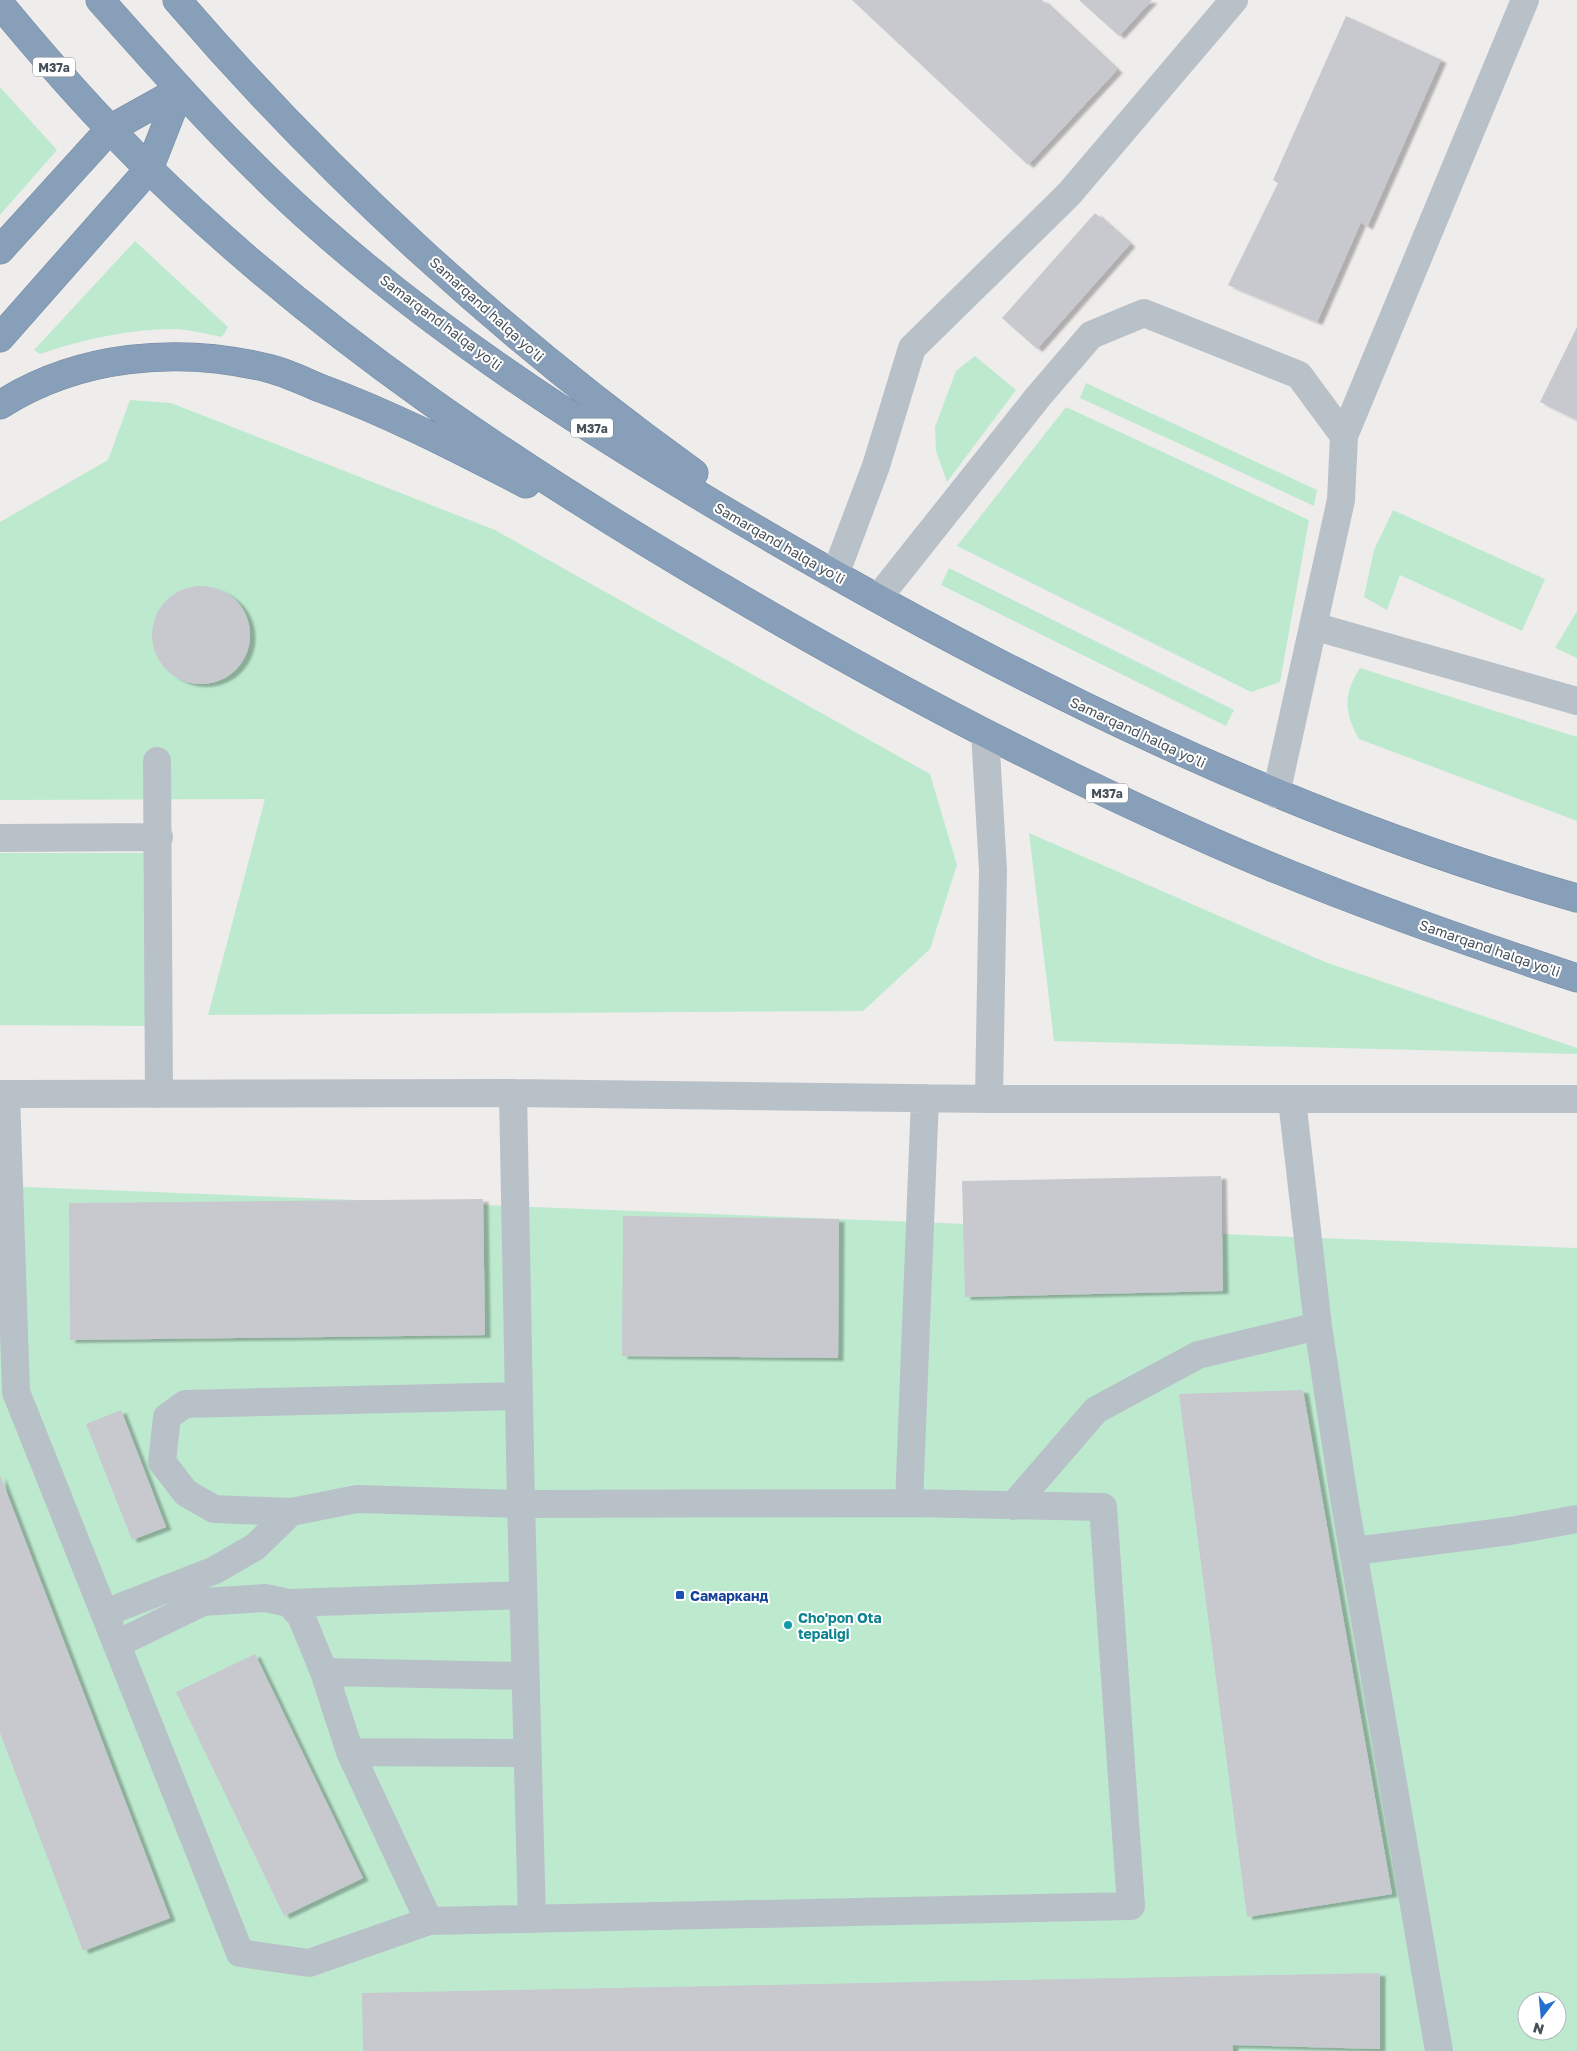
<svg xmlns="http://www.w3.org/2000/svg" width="1577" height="2051" viewBox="0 0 1577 2051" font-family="'Golos Text',sans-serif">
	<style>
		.green { fill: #bdeacf; fill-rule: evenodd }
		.building { fill: #c7c9cf; filter: url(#shadow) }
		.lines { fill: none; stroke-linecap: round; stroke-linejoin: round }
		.highway-casing { stroke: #738aa3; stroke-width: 29 }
		.minor { stroke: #b9c1c8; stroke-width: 28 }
		.highway { stroke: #879fb8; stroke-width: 28 }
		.transit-dot { fill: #1a4fb4; stroke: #fff; stroke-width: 2 }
		.culture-dot { fill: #0f9aa8; stroke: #fff; stroke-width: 2 }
		.labels { text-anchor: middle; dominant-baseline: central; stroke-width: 4; stroke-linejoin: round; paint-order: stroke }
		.shield { fill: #fff; stroke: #7e848a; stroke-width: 1 }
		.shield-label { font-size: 12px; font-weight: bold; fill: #465058 }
		.street-label { font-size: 14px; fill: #465058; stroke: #fff }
		.transit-label { font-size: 14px; font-weight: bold; fill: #164399; stroke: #fff; text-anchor: start }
		.culture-label { font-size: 14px; font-weight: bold; fill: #0d838f; stroke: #fff; text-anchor: start }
	</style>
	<defs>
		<filter id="shadow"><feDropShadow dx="5.5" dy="3" stdDeviation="1" flood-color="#0004"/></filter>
	</defs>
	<rect width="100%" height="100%" fill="#efecec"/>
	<path class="green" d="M0 87 57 150 0 215Z
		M135 241 228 327 222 337C207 334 191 330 176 329 129 329 84 339 40 354L34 350Z
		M975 356 1016 390 947 482 936 451 935 427 956 371Z
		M1086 383 1317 490 1314 506 1080 398Z
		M130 400 171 403 495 530 930 774 957 865 930 949 863 1011 208 1015 265 799 0 800V522L108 460Z
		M1066 407 1309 520 1280 682 1251 692 957 546Z
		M1393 510 1545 579 1522 631 1400 575 1387 610 1364 597 1374 550Z
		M949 568 1234 710 1226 726 941 585Z
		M1577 611V658L1555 648Z
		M1360 668 1577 737V821L1359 739C1344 713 1343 694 1360 668Z
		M1029 833 1325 962 1577 1048V1054L1054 1041Z
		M0 853H145L146 1026 0 1025Z
		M0 1186 1577 1248V2051H0ZM1527 2001H1557V2031H1527Z"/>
	<path class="building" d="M852 0H1042L1117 70 1028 165Z
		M1079 0H1152L1119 36Z
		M1346 16 1441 60 1367 227 1361 222 1317 322 1228 285 1278 183 1273 180Z
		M1095 213 1130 244 1037 349 1002 318Z
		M1577 327V420L1540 402Z
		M152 635a49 49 0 1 1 98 0a49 49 0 1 1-98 0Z
		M1221 1176 1223 1291 965 1297 962 1181Z
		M483 1199 485 1335 70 1340 69 1203Z
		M623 1216 839 1219 838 1358 622 1356Z
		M1303 1390 1392 1894 1247 1917 1179 1394Z
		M121 1410 166 1527 132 1540 86 1424Z
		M0 1475 170 1918 83 1951 0 1733Z
		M255 1654 363 1878 284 1916 176 1692Z
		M1380 1973V2049L1233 2045V2051H363L362 1993Z"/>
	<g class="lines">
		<g class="highway-casing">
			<path id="highway" d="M100 0C170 79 240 158 320 228 451 344 610 444 761 532 1019 683 1288 816 1577 898
				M177 0C328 176 506 338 694 473
				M0 4C46 60 94 114 145 165 319 337 527 474 738 597 892 687 1051 771 1215 843 1333 895 1455 938 1577 978
				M0 250 110 129 180 90
				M0 338 149 169 180 90
				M0 405C78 355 178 346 267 368 285 372 303 381 320 388 391 414 458 449 526 484"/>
		</g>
		<path class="minor" d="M1344 436 1525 0
			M835 575 876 466 912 348 1069 194 1234 0
			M878 598 1037 398 1091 335 1144 313 1299 375 1344 436 1341 500 1276 794
			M1313 626 1577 701
			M985 733 993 870 989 1099
			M157 761 159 1094
			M0 838 159 837
			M513 1093 521 1504 909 1503
			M0 1094 513 1093 989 1099H1577
			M6 1094 16 1392 240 1953 309 1963 429 1921 1131 1906 1103 1507 909 1503 925 1098
			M1292 1100 1318 1326 1343 1492 1439 2051
			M1013 1506 1096 1410 1198 1355 1318 1326
			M291 1512 214 1509 186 1493 162 1462 167 1417 185 1404 519 1396
			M1354 1551 1510 1531 1577 1519
			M289 1603 523 1595
			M105 1613 215 1570 255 1547 291 1512 357 1499 521 1504 532 1919
			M117 1644 203 1602 265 1598 289 1603 301 1616 324 1672 350 1752 429 1921
			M324 1672 525 1676
			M350 1752 528 1753"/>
		<use href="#highway" class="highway"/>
	</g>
	<rect class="transit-dot" x="675" y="1590" width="10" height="10" rx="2.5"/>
	<circle class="culture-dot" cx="788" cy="1625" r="5"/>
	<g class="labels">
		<g class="shield">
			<rect x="33" y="57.5" width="42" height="19" rx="4"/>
			<rect x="571" y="418.5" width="42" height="19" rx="4"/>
			<rect x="1086" y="783.5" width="42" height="19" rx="4"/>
		</g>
		<g class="shield-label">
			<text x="54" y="67">M37a</text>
			<text x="592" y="428">M37a</text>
			<text x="1107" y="793">M37a</text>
		</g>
		<g class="street-label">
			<text transform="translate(487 309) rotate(42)">Samarqand halqa yo'li</text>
			<text transform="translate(441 322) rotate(37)">Samarqand halqa yoʻli</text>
			<text transform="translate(780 543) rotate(30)">Samarqand halqa yoʻli</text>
			<text transform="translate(1138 732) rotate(25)">Samarqand halqa yoʻli</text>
			<text transform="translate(1490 948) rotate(19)">Samarqand halqa yoʻli</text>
		</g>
		<g class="transit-label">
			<text x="690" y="1595">Самарканд</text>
		</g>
		<g class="culture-label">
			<text x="798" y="1617">Cho'pon Ota<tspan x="798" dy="16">tepaligi</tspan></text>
		</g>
	</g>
	<g transform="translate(1542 2016) rotate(196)"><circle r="24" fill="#ffffff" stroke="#b5b9bc"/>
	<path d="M0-4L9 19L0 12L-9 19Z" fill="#276fcf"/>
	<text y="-8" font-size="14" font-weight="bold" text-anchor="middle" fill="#465058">N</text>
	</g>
</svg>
